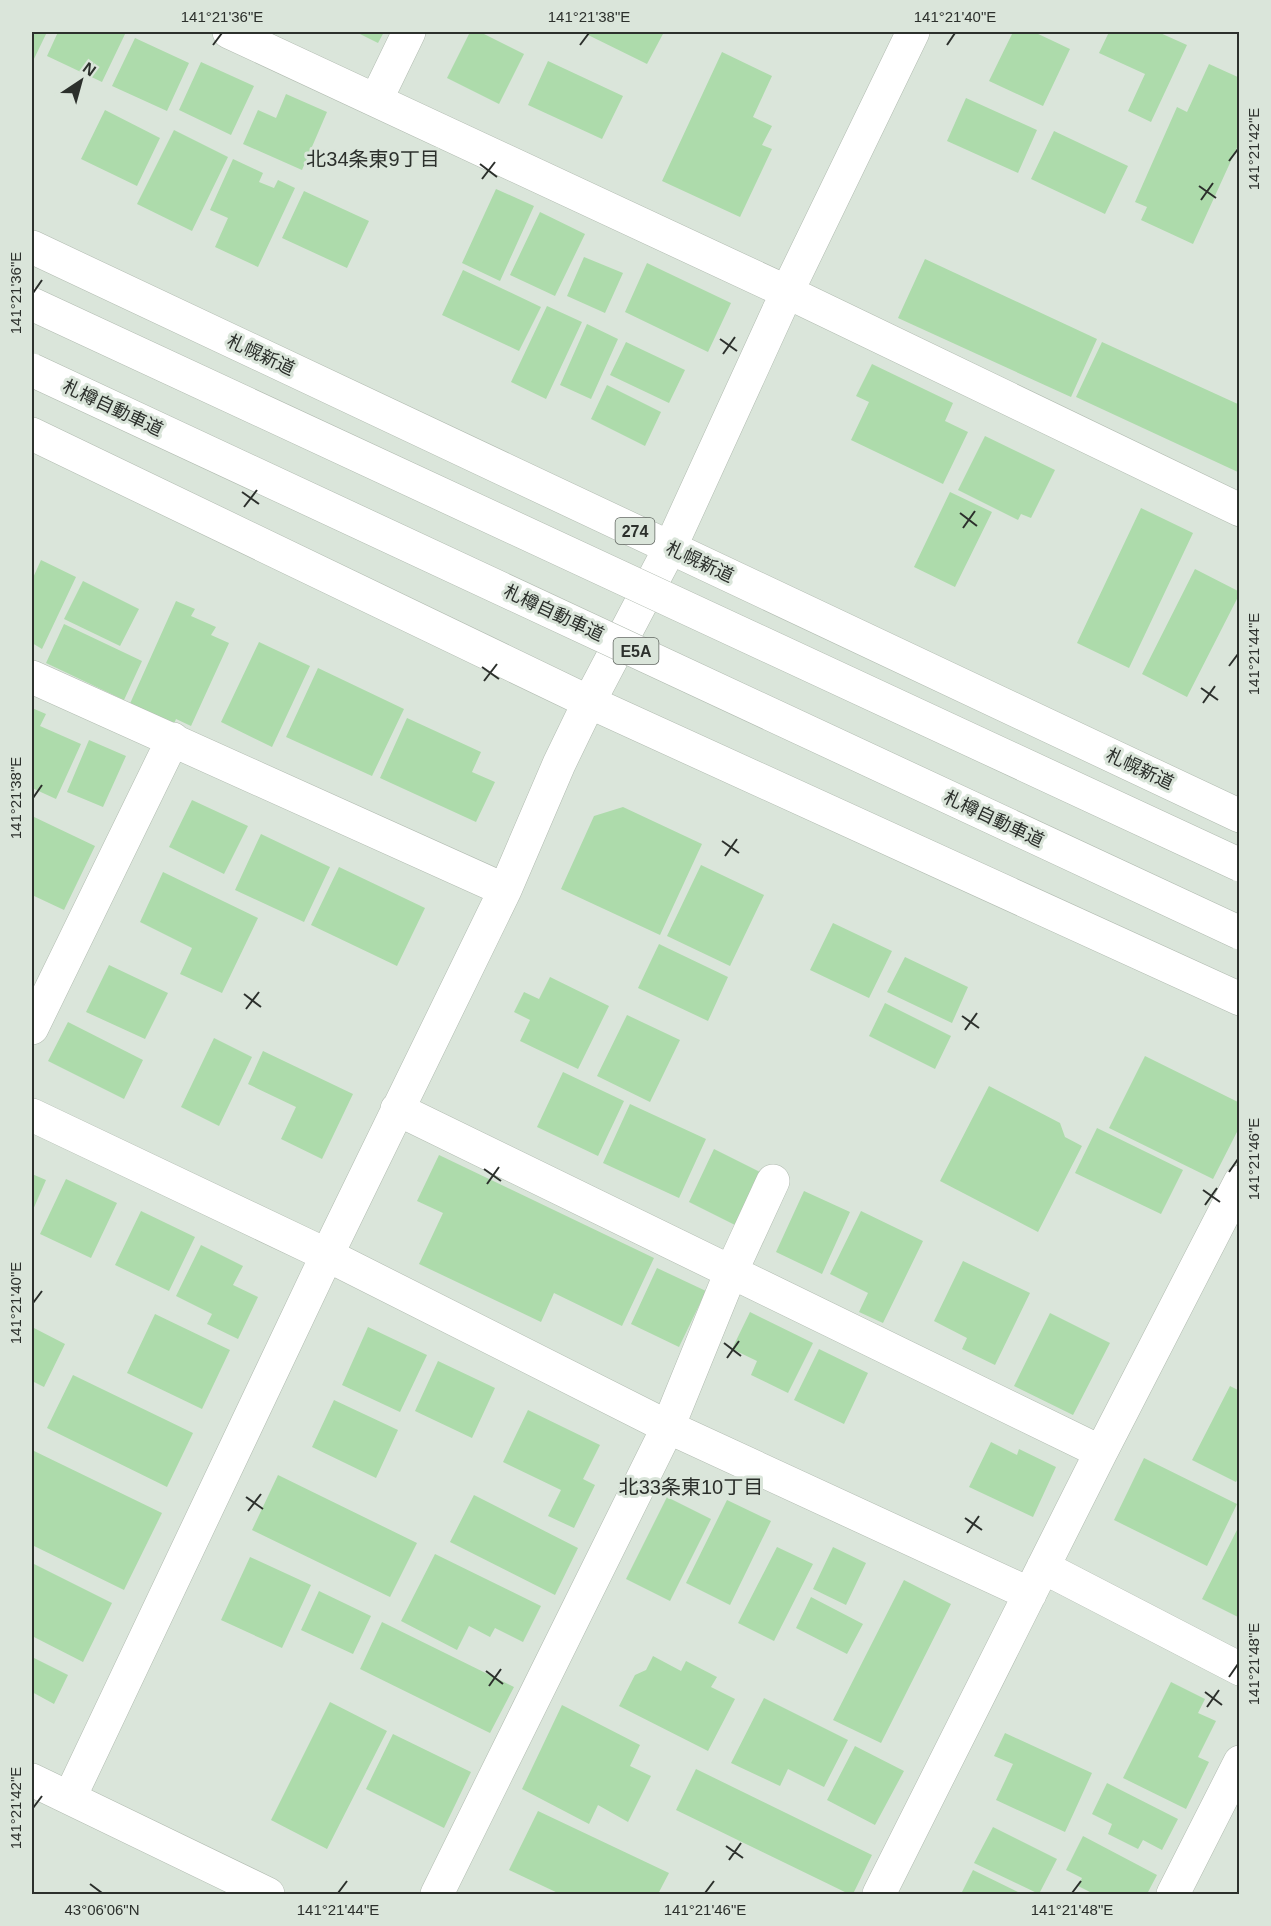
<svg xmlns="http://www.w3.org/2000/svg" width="1271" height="1926" viewBox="0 0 1271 1926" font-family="Helvetica,'Noto Sans JP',sans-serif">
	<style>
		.building { fill: #addbab }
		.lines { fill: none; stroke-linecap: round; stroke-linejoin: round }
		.street-casing { stroke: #b1bbb0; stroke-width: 34 }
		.secondary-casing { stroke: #b1bbb0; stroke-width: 34 }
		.highway-casing { stroke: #b1bbb0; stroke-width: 34 }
		.street { stroke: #fff; stroke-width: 33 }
		.secondary { stroke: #fff; stroke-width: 33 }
		.highway { stroke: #fff; stroke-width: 33 }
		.highway-bridge-casing { stroke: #b1bbb0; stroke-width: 34; stroke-linecap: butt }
		.highway-bridge { stroke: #fff; stroke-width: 33 }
		.ticks { fill: none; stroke: #2c302c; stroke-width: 2 }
		.labels { text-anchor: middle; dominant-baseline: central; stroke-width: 6; stroke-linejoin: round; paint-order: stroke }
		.shield { fill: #dae5da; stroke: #606660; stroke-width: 1.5 }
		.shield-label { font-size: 16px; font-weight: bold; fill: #2c302c }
		.street-label { font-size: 18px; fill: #2c302c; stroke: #dae5da }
		.neighbourhood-label { font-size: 20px; fill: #2c302c; stroke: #dae5da }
		.neatline { fill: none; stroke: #2c302c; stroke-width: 2 }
		.ticks-label { font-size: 15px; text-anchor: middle; fill: #2c302c }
	</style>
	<rect width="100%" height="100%" fill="#dae5da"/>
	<path class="building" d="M32 32H47L32 63Z
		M58 32H126L102 82 47 56Z
		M356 32H384L378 43Z
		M470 32H480L524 54 499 104 447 78Z
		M582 32H664L647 64Z
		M1013 32H1034L1070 49 1043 106 989 81Z
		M1109 32H1158L1187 45 1151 122 1128 111 1145 74 1099 53Z
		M135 38 189 63 167 111 112 86Z
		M722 52 772 76 753 117 772 126 762 145 772 149 740 217 662 181Z
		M548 61 623 96 602 139 528 105Z
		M201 62 254 86 231 135 179 110Z
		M1209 64 1240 78V141L1193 244 1141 220 1147 207 1135 202 1177 107 1187 112Z
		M286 94 327 112 302 170 243 144 258 110 276 118Z
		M966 98 1037 130 1018 173 947 141Z
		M105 110 160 138 137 186 81 159Z
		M174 130 228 157 192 231 137 204Z
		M1054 131 1128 166 1105 214 1031 179Z
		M233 159 263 173 259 182 274 188 278 180 295 188 258 267 215 247 228 218 210 210Z
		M496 189 534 206 500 281 462 263Z
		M304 191 369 221 347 268 282 238Z
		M540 212 585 234 555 296 510 275Z
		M584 257 623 273 605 313 567 296Z
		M925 259 1097 339 1071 397 898 318Z
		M647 263 731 303 708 352 625 312Z
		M463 270 541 307 519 351 442 315Z
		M547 306 582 322 546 399 511 382Z
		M587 324 618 339 591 399 560 385Z
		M626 342 685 370 669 403 610 375Z
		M1102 342 1240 405V473L1076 397Z
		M872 364 953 403 945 421 968 432 943 484 851 440 869 402 856 396Z
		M607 385 661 412 645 446 591 419Z
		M985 436 1055 470 1031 518 1021 514 1018 520 958 490Z
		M950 492 992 512 955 587 914 567Z
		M1141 508 1193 533 1129 668 1077 643Z
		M41 560 76 577 42 649 32 643V580Z
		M1195 569 1240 592V593L1187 697 1142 674Z
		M83 581 139 609 120 646 64 619Z
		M176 601 195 609 191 616 216 627 211 635 229 643 191 726 176 719 174 724 128 708Z
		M64 624 142 661 124 700 46 663Z
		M259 642 310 666 272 747 221 722Z
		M318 668 404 709 372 776 286 737Z
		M32 708 46 714 40 726 81 744 56 799 32 788Z
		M407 718 481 752 472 772 495 782 476 822 380 778Z
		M89 740 126 756 103 807 67 792Z
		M192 800 248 826 224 874 169 847Z
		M623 807 702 844 660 935 561 889 594 816Z
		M32 816 95 846 64 910 32 895Z
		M261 834 330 867 304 922 235 890Z
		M701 865 764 895 730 966 667 936Z
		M339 867 425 908 397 966 311 925Z
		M163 872 258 918 222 993 180 974 192 948 140 922Z
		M833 923 892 951 869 998 810 970Z
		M659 944 728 977 708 1021 638 988Z
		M905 957 968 987 952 1023 887 992Z
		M109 965 168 993 145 1039 86 1012Z
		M550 977 609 1006 578 1069 520 1041 530 1020 514 1012 524 992 539 999Z
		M885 1003 951 1036 935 1069 869 1036Z
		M627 1015 680 1040 650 1102 597 1076Z
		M68 1022 143 1060 124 1099 48 1061Z
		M214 1038 252 1057 219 1126 181 1107Z
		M263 1051 353 1094 322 1159 281 1139 296 1107 248 1084Z
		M1145 1056 1240 1103V1126L1213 1179 1109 1128Z
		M563 1072 624 1101 598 1156 537 1127Z
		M989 1086 1060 1123 1065 1137 1082 1146 1038 1232 940 1181Z
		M630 1104 706 1139 679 1198 603 1163Z
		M1097 1128 1183 1170 1161 1214 1075 1173Z
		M714 1149 768 1176 743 1229 689 1202Z
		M439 1155 654 1258 622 1326 554 1293 541 1322 419 1264 443 1213 417 1201Z
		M32 1174 46 1180 32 1212Z
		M66 1179 117 1203 91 1258 40 1234Z
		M804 1191 850 1212 822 1274 776 1252Z
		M141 1211 195 1237 169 1291 115 1265Z
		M861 1211 923 1241 883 1323 859 1312 868 1293 830 1274Z
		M201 1245 243 1266 233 1285 258 1297 238 1339 207 1324 212 1314 176 1296Z
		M963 1261 1030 1293 995 1365 962 1349 967 1338 934 1321Z
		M657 1268 706 1291 679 1347 631 1324Z
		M750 1312 813 1343 788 1393 751 1375 757 1361 732 1349Z
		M1050 1313 1110 1343 1073 1415 1014 1386Z
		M155 1314 230 1350 202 1409 127 1373Z
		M32 1327 65 1344 44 1387 32 1381Z
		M368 1327 427 1355 400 1412 342 1385Z
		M819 1349 868 1373 844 1424 794 1400Z
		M438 1361 495 1388 472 1438 415 1411Z
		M73 1375 193 1433 167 1487 47 1428Z
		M1230 1386 1240 1391V1474L1236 1482 1192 1460Z
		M334 1400 398 1430 376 1478 312 1447Z
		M528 1410 600 1445 583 1479 595 1485 574 1528 548 1516 561 1490 503 1462Z
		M991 1442 1017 1455 1019 1449 1056 1467 1033 1517 969 1487Z
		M32 1450 162 1513 124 1590 32 1545Z
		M1144 1458 1237 1504 1207 1566 1114 1520Z
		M278 1475 417 1543 390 1597 252 1530Z
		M474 1495 578 1548 555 1595 450 1542Z
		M667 1497 711 1519 670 1601 626 1579Z
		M727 1500 771 1521 730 1605 686 1583Z
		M1240 1524V1618L1202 1599Z
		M777 1547 813 1564 774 1641 738 1623Z
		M833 1547 866 1563 846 1605 813 1589Z
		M435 1554 541 1606 523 1642 495 1628 490 1637 469 1626 457 1650 401 1621Z
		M250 1557 311 1585 282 1648 221 1620Z
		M32 1563 112 1603 83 1662 32 1636Z
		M904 1580 951 1604 881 1743 833 1720Z
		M319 1591 371 1616 353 1654 301 1630Z
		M811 1597 863 1624 847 1654 796 1628Z
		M382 1622 514 1687 490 1733 360 1669Z
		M653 1656 681 1671 686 1661 717 1677 711 1687 735 1699 708 1751 619 1706 635 1675 646 1670Z
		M32 1657 68 1675 54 1704 32 1692Z
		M1171 1682 1205 1699 1198 1713 1216 1721 1198 1757 1209 1762 1186 1809 1123 1778Z
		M764 1698 848 1740 824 1787 788 1769 780 1786 731 1763Z
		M330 1702 387 1731 327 1849 271 1820Z
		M562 1705 640 1745 630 1766 651 1776 628 1822 598 1805 589 1824 522 1789Z
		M1005 1733 1092 1773 1065 1832 996 1800 1013 1764 994 1756Z
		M393 1734 471 1772 444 1828 366 1789Z
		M855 1746 904 1771 875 1825 827 1800Z
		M696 1769 872 1855 853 1894H849L676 1810Z
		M1107 1783 1178 1819 1162 1850 1143 1840 1138 1849 1108 1834 1112 1824 1092 1814Z
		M538 1811 669 1873 658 1894H560L509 1870Z
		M993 1827 1057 1859 1039 1894 974 1863Z
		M1083 1836 1157 1875 1147 1894H1094L1078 1886 1082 1878 1066 1870Z
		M973 1870 1022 1894H961Z"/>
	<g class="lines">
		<g class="street-casing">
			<path id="street" d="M229 32 787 292 1240 510
				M376 100 409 32
				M32 677 505 890
				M32 1028 173 739
				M397 1109 1101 1452
				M32 1115 327 1255 668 1427 1030 1594
				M1043 1567 1240 1669
				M70 1797 327 1255 505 890 559 764 589 702 670 548 787 292 913 32
				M437 1894 668 1427 731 1272 773 1181
				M879 1894 1101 1452 1240 1182
				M1173 1894 1240 1762"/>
		</g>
		<g class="secondary-casing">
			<path id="secondary" d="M32 1780 268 1894"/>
		</g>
		<g class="highway-casing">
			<path id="highway" d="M32 247 1240 816
				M32 434 589 702 1240 999"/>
		</g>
		<use href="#street" class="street"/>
		<use href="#secondary" class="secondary"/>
		<use href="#highway" class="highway"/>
		<g class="highway-bridge-casing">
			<path id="highway-bridge" d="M32 304 1240 865
				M32 370 1240 933"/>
		</g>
		<use href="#highway-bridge" class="highway-bridge"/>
	</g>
	<path class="ticks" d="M213 45 222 33M580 45 589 33M947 45 955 33M1229 161 1238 149M480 164 497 177M482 179 495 162M1199 186 1216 198M1201 200 1213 183M33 293 42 280M720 339 737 351M723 354 735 337M242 492 259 504M244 507 257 490M960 513 977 526M963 528 975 511M1229 666 1238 654M482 667 499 679M484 681 497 664M1201 688 1218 700M1203 703 1215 686M33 798 42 785M722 841 739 853M725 856 737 839M244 994 261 1007M246 1009 259 992M962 1016 979 1028M965 1030 977 1013M484 1169 501 1181M1229 1172 1238 1159M487 1184 499 1167M1203 1190 1220 1202M1205 1205 1217 1188M33 1303 42 1291M724 1343 741 1356M727 1358 739 1341M246 1497 263 1509M248 1511 261 1494M965 1518 982 1530M967 1533 979 1516M486 1671 503 1684M1229 1677 1238 1664M489 1686 501 1669M1205 1692 1222 1705M1207 1707 1219 1690M33 1808 42 1796M726 1846 743 1858M729 1860 741 1843M90 1884 102 1893M338 1893 347 1881M705 1893 714 1881M1072 1893 1081 1881"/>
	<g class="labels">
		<g class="shield">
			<rect x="615.5" y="518" width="39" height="26" rx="4.5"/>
			<rect x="613.5" y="638" width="45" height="26" rx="4.5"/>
		</g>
		<g class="shield-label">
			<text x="635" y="531">274</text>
			<text x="636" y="651">E5A</text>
		</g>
		<g class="street-label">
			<text transform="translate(261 355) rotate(25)">札幌新道</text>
			<text transform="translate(113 408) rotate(25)">札樽自動車道</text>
			<text transform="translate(700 562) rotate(25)">札幌新道</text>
			<text transform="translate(554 613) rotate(25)">札樽自動車道</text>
			<text transform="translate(1140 769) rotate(25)">札幌新道</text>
			<text transform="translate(994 819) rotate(25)">札樽自動車道</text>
		</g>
		<g class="neighbourhood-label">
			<text x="373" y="159">北34条東9丁目</text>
			<text x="691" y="1487">北33条東10丁目</text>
		</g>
	</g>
	<rect width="1271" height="1926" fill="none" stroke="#dae5da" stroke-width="66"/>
	<g transform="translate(81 81) rotate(36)" stroke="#dae5da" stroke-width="4.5" paint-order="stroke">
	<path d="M0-4.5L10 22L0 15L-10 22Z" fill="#2c302c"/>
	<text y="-9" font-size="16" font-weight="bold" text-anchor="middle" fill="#2c302c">N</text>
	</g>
	<rect x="33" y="33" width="1205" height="1860" class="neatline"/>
	<g class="ticks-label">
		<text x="222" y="22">141°21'36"E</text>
		<text x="589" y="22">141°21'38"E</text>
		<text x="955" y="22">141°21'40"E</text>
		<text transform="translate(1254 149) rotate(-90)" y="5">141°21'42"E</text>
		<text transform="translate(16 293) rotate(-90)" y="5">141°21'36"E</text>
		<text transform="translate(1254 654) rotate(-90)" y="5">141°21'44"E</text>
		<text transform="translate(16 798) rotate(-90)" y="5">141°21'38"E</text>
		<text transform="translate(1254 1159) rotate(-90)" y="5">141°21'46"E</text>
		<text transform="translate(16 1303) rotate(-90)" y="5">141°21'40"E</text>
		<text transform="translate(1254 1664) rotate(-90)" y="5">141°21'48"E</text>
		<text transform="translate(16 1808) rotate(-90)" y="5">141°21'42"E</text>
		<text x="102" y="1915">43°06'06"N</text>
		<text x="338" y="1915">141°21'44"E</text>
		<text x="705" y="1915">141°21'46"E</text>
		<text x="1072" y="1915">141°21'48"E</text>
	</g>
</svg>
